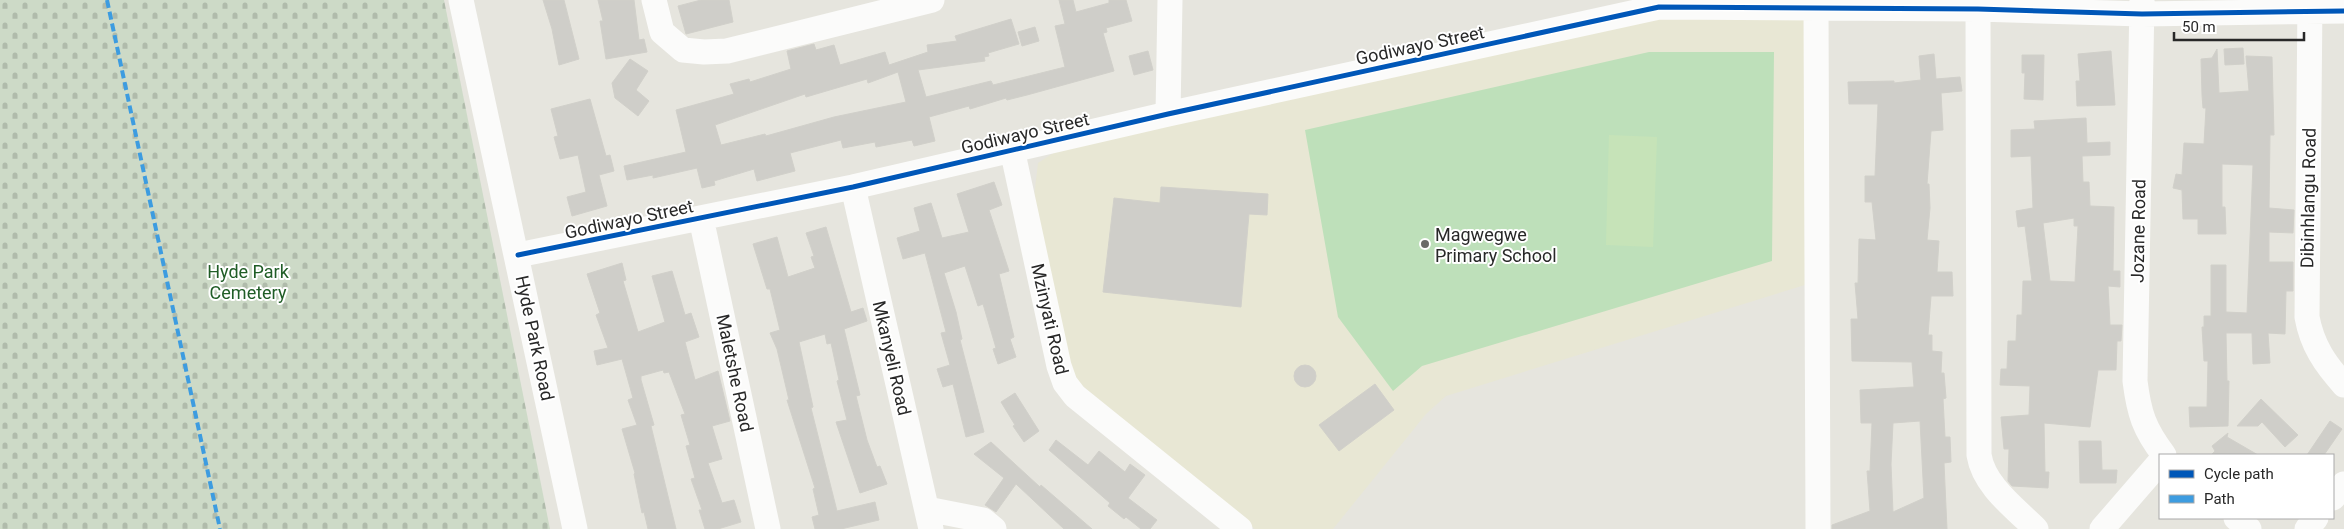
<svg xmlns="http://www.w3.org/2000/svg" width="2344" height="529" viewBox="0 0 2344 529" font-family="Roboto,sans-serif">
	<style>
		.education { fill: #e8e7d4 }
		.cemetery { fill: url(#cemetery-stones) }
		.park { fill: #bee0ba }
		.pitch { fill: #c6e3b8 }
		.building { fill: #cfcec9; stroke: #d1d0ca; fill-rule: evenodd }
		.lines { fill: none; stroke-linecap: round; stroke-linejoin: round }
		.minor { stroke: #fbfbfa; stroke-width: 25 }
		.quiet { stroke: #3d9ce0; stroke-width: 4; stroke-dasharray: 8 4; stroke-linecap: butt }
		.cycleway-casing { stroke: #fff; stroke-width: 8 }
		.cycleway { stroke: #0057b8; stroke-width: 5 }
		.poi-dot { fill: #6a6a68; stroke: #fff; stroke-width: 2 }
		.labels { text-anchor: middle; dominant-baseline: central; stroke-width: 4; stroke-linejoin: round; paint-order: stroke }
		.street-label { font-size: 18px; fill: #282828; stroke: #fff }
		.poi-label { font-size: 18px; fill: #282828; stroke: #fff; text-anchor: start }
		.park-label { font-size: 18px; fill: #205d26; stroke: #fff }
	</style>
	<defs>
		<pattern id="cemetery-stones" width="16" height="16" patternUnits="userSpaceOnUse" patternTransform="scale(1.25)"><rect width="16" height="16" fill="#cddac7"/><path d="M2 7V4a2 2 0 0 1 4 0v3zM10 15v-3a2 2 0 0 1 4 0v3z" fill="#b0bbab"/></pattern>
	</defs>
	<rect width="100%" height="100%" fill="#e6e5de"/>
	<path class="education" d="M1661 16H1808V284L1446 396 1426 414 1333 529H1255L1074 379 1033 205 1038 163 1061 148Z"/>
	<path class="cemetery" d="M0 0H444L550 529H0Z"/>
	<path class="park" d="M1649 52H1774L1772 261 1422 366 1393 391 1338 317 1305 130Z"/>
	<path class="pitch" d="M1609 135 1657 137 1653 247 1606 245Z"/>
	<path class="building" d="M543 0H564L579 59 559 65 552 29Z
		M598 0H634L639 40 644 39 647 52 606 59 600 21H603Z
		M701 0H729L733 22 686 34 678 6Z
		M1059 0H1073L1076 12 1109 3V0H1126L1132 21 1106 28 1107 32 1103 33 1114 71 1027 95 1007 100 1006 98 970 109 969 106 929 117 935 141 914 146 912 140 876 147 875 142 843 148 841 140 790 153 795 171 757 181 754 169 714 181 715 185 702 188 697 168 653 178V175L627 180 624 166 686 152 676 110 734 94 730 84 749 79 750 82 791 69 787 51 814 44 816 50 834 45 840 65 885 52 889 65 928 52 927 45 957 41 955 36 1011 19 1019 44 988 53 989 56 984 57 985 61 918 70 926 97 991 81 993 85 1065 67 1055 26 1065 24ZM898 72 906 102 834 117 766 136 765 134 721 145 715 125 805 94 806 97 867 79 868 83Z
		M1035 27 1039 41 1022 46 1018 32Z
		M2243 48 2244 64 2225 65 2224 49Z
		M2217 49 2219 93 2249 91 2246 56 2272 57 2274 135H2270L2269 208 2294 210 2293 233 2269 232V262H2293V291H2286L2285 334 2268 333 2270 363 2253 364 2252 333H2226L2227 381H2229L2228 426 2190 427 2189 407H2207L2208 361H2204L2202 327H2204V316H2211V265H2226V312L2247 313 2253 165 2222 164V207H2225L2226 234H2198V219H2183L2182 190 2173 188 2176 174 2182 175 2184 143 2204 144 2206 108H2203L2202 95 2201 59 2212 58Z
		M1148 51 1153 70 1134 75 1129 56Z
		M2111 51 2115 105 2077 106 2076 81H2080L2078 54Z
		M1934 54 1936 79 1960 77 1962 91 1941 93 1943 130 1931 131 1927 184H1929L1930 208 1927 240 1939 241 1937 272H1952L1953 296H1931L1928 335H1932V351L1942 352 1941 373H1944L1946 398 1943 399 1945 437H1950L1951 462 1944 463 1947 529H1832V525L1870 511 1867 471H1870L1872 423H1861L1860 390 1914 387 1912 362 1852 361 1851 319H1858L1855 283H1858L1859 239 1876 240 1872 202H1865V176H1875L1878 104H1849L1848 82 1894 81V83L1921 80 1919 56ZM1920 421 1924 498 1893 512 1891 464 1893 423Z
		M2022 55H2044L2043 100 2024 99 2025 73H2022Z
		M630 59 648 71 636 90 649 101 638 116 615 98 612 83Z
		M590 99 606 156 610 155 614 171 599 175 607 206 572 216 567 197 586 192 578 155 560 159 554 137 558 136 551 109Z
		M2086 118 2087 143 2110 142V155L2082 156 2083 182H2089L2090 206 2114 207 2113 271H2120V287L2108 286 2110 325H2122L2121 341H2117L2116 370H2098L2090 427 2044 423 2045 472H2049L2048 488 2012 486 2008 481 2009 449H2004L2001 417 2029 415 2030 386 2000 385 2001 369H2007L2008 341H2016L2017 315H2022L2023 281H2032L2025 226 2018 227 2016 211 2033 208 2031 156 2011 157V130L2035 129 2034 121ZM2074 218V226H2078L2075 282 2050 281 2043 223Z
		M994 182 1002 205 989 210 1009 271 999 274 1014 337 1010 339 1016 357 998 364 993 349 996 348 983 304 978 306 965 266 944 273 956 312 962 339 960 340 984 432 966 437 953 384 943 387 937 369 950 365 941 333 946 332 925 253 903 259 897 238 920 231 914 208 931 203 942 238 969 232 957 194Z
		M1161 187 1268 194 1267 215 1249 214 1241 307 1103 292 1114 198 1160 203Z
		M826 227 851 312 863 308 867 321 844 329 860 395 856 396 867 440 877 467 880 466 887 484 860 493 836 422 847 420 837 381 839 380 831 343 827 344 825 334 799 342 813 407 811 408 837 511 875 502 879 520 841 529H815L812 517 819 515 813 489 815 488 787 400H789L777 349 770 333 780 330 770 289H767L753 244 777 237 788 277 815 268 811 257 814 256 806 233Z
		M622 263 626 280 623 281 638 332 665 322 652 276 672 271 685 315 691 313 699 337 685 342 695 380 718 371 730 421 712 426 722 459 708 463 722 503 734 500 741 522 718 529H705L699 510H702L691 479 695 478 686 446 690 445 681 415 685 414 669 372 664 373 663 370 641 376V380L654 425 651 426 676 529H648L644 512 642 513 634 474 635 473 622 429 637 425 628 400 633 398 622 359 597 365 594 351 608 348 596 315 600 313 587 274Z
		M1294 376a11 11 0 1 1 22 0a11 11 0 1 1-22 0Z
		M1375 384 1394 410 1339 451 1319 425Z
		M1015 393 1039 431 1024 442 1013 426 1015 425 1001 402Z
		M2261 399 2298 435 2285 447 2262 422 2258 426H2237Z
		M2330 421 2342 429 2324 455H2307Z
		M2228 433 2227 437 2258 455H2211L2215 451 2212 446Z
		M1056 440 1088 465 1099 451 1125 472 1130 464 1145 475 1128 498 1157 520 1150 529H1141L1126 517 1124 519 1108 506 1110 503 1049 450Z
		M2079 441H2101L2102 470H2117L2116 483H2080Z
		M991 442 1040 487 1041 485 1092 529H1064L1016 484 996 512 985 505 1004 478 974 454Z"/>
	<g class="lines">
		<path class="minor" d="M461 0 575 529
			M654 0 662 32 683 50 704 52 727 51 932 0
			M2142 0 2135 381C2139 413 2144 429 2164 455
			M2310 0 2307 317C2312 345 2325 364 2344 385
			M1816 8 1818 529
			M1978 9 1979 455C1984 486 2015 508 2036 529
			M1168 114 1170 0
			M1012 149 1059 366 1065 383 1075 396 1240 529
			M853 187 931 529
			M701 218 768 529
			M518 255 853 187 1168 114 1659 7 1978 9 2142 14 2344 11
			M2333 498 2344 484
			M927 509 983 520 994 529
			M2236 518 2249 529
			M2102 529 2160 462
			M2307 529 2316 518"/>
		<path class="quiet" d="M107 0 220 529"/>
		<g class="cycleway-casing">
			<path id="cycleway" d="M518 255 853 187 1168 114 1659 7 1978 9 2142 14 2344 11"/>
		</g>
		<use href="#cycleway" class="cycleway"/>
	</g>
	<circle class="poi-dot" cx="1425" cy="244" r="5"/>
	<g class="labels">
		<g class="street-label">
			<text transform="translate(1420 45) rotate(-12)">Godiwayo Street</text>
			<text transform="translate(1025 133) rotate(-13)">Godiwayo Street</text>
			<text transform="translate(2308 198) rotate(-89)">Dibinhlangu Road</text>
			<text transform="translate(629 219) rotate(-12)">Godiwayo Street</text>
			<text transform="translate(2138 231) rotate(-89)">Jozane Road</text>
			<text transform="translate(1050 319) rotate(77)">Mzinyati Road</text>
			<text transform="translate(535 338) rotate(78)">Hyde Park Road</text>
			<text transform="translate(892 358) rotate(77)">Mkanyeli Road</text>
			<text transform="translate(735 373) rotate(78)">Maletshe Road</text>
		</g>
		<g class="poi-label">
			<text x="1435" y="234">Magwegwe<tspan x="1435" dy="21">Primary School</tspan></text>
		</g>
		<g class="park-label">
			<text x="248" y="271">Hyde Park<tspan x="248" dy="21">Cemetery</tspan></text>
		</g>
	</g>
	<rect x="2159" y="454" width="175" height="65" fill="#ffffff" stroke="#a9a9a9"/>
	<rect x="2169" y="470" width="25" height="8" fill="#0057b8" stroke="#a9a9a9"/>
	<text x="2204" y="479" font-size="15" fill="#282828">Cycle path</text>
	<rect x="2169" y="495" width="25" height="8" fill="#3d9ce0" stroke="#a9a9a9"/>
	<text x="2204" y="504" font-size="15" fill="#282828">Path</text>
	<path d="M2174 32v8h130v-8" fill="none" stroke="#282828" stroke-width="2.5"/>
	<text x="2182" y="32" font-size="15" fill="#282828" stroke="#ffffff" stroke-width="4" paint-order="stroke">50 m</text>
</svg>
